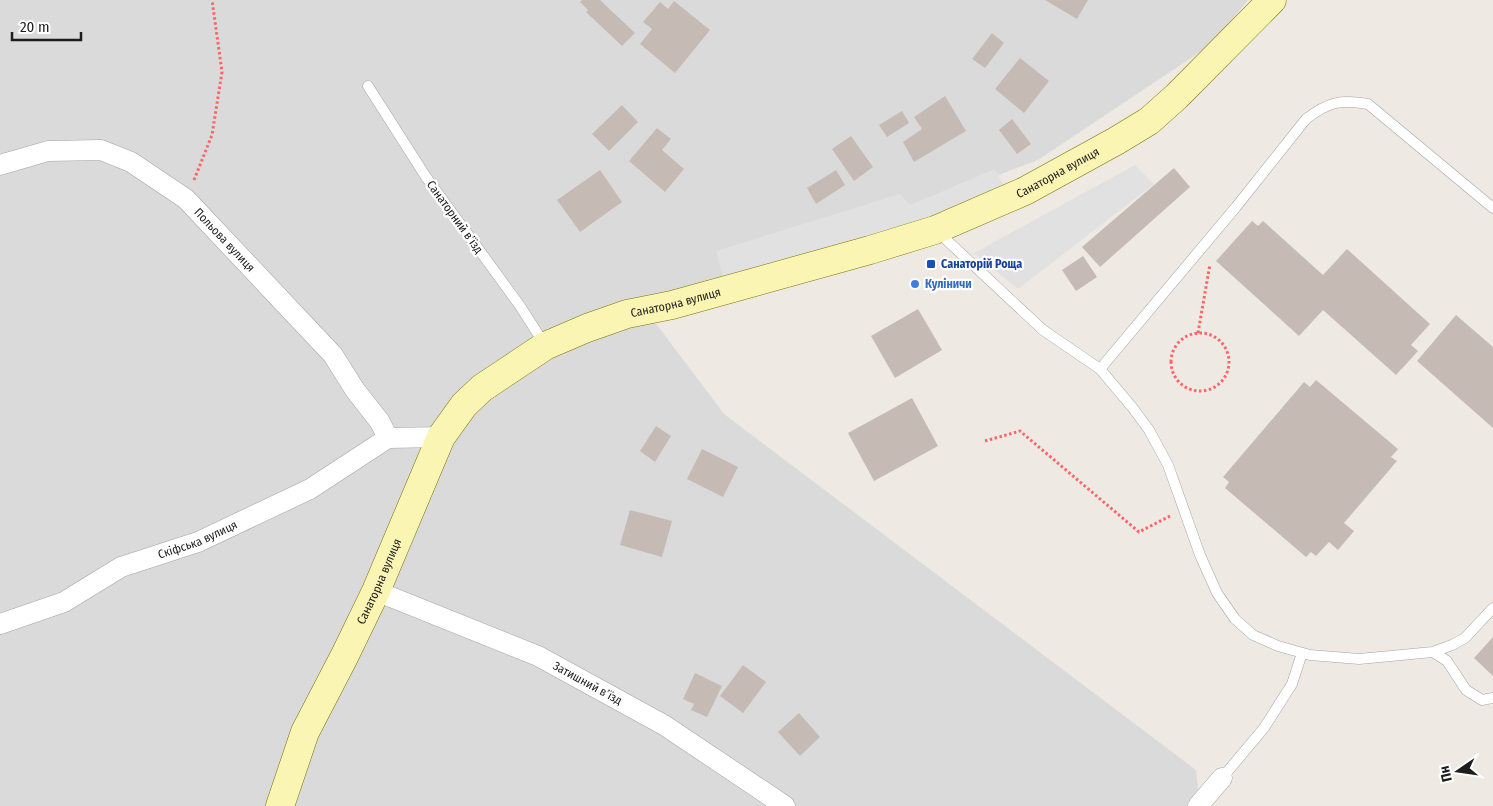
<svg xmlns="http://www.w3.org/2000/svg" width="1493" height="806" viewBox="0 0 1493 806" font-family="'Fira Sans Condensed',sans-serif">
	<style>
		.residential { fill: #dbdada }
		.parking { fill: #e1e1e1 }
		.building { fill: #c6bab5 }
		.lines { fill: none; stroke-linecap: round; stroke-linejoin: round }
		.lane-casing { stroke: #a4a4a4; stroke-width: 11 }
		.street-casing { stroke: #a4a4a4; stroke-width: 21 }
		.secondary-casing { stroke: #757303; stroke-width: 29 }
		.path { stroke: #fc6569; stroke-width: 3; stroke-dasharray: 2.5 2.5; stroke-linecap: butt }
		.lane { stroke: #fff; stroke-width: 10 }
		.street { stroke: #fff; stroke-width: 20 }
		.secondary { stroke: #fbf5b4; stroke-width: 28 }
		.transit-dot { fill: #1a4fb4; stroke: #fff; stroke-width: 2 }
		.shop-dot { fill: #3f7fe0; stroke: #fff; stroke-width: 2 }
		.labels { text-anchor: middle; dominant-baseline: central; stroke-width: 4.5; stroke-linejoin: round; paint-order: stroke }
		.street-label { font-size: 12px; fill: #1d1d1d; stroke: #fff }
		.transit-label { font-size: 12px; font-weight: bold; fill: #164399; stroke: #fff; text-anchor: start }
		.shop-label { font-size: 12px; font-weight: bold; fill: #366cbe; stroke: #fff; text-anchor: start }
	</style>
	<rect width="100%" height="100%" fill="#eee9e2"/>
	<path class="residential" d="M0 0H1248L1212 44 1038 160 645 309 724 414 1196 770 1200 806H0Z"/>
	<path class="parking" d="M1135 165 1154 184 1018 289 974 253Z
		M995 169 1005 188 930 218 724 280 716 251 900 194 910 205Z"/>
	<path class="building" d="M582 0H600L635 33 622 46 586 12 588 10 580 2Z
		M1045 0H1088L1077 19Z
		M674 1 710 30 675 73 640 44 652 29 643 22 660 2 668 9Z
		M992 33 1004 43 985 68 972 59Z
		M1020 58 1049 81 1024 113 995 89Z
		M945 96 966 131 914 162 903 142 922 129 914 117Z
		M622 105 638 122 609 151 592 134Z
		M902 111 909 123 887 137 879 125Z
		M1012 119 1031 144 1017 154 999 130Z
		M657 128 671 139 662 150 684 169 665 192 629 161Z
		M851 136 873 167 854 181 832 149Z
		M1174 168 1190 187 1100 267 1082 247Z
		M600 170 622 202 580 232 557 200Z
		M836 170 845 185 816 204 807 188Z
		M1252 221 1258 226 1263 221 1323 275 1347 249 1430 324 1411 345 1418 351 1396 375 1323 310 1299 336 1216 261Z
		M1083 256 1097 277 1076 291 1062 270Z
		M918 309 942 350 895 378 871 336Z
		M1456 315 1493 347V428L1417 361Z
		M1316 380 1398 449 1391 457 1397 461 1344 523 1354 531 1338 550 1329 542 1316 556 1311 552 1306 557 1225 488 1229 482 1223 477 1304 382 1310 387Z
		M912 398 938 446 874 481 848 433Z
		M656 426 671 436 655 462 640 451Z
		M702 449 738 467 723 497 687 479Z
		M630 510 672 521 662 557 620 545Z
		M1493 637V676L1474 658Z
		M743 665 766 682 743 713 720 696Z
		M695 673 722 686 707 717 691 710 694 704 683 699Z
		M799 713 820 737 800 756 778 732Z"/>
	<g class="lines">
		<g class="lane-casing">
			<path id="lane" d="M368 86 426 177 520 306 545 345
				M938 232 1043 330 1100 369 1132 407 1149 430 1168 465 1200 555 1217 593 1235 619 1253 635 1278 646 1310 655 1359 659 1433 652 1452 645 1465 638 1493 608
				M1100 369 1236 207 1306 119C1328 102 1341 99 1368 104L1493 208
				M1433 652 1447 661 1466 690 1482 700 1493 698
				M1222 778 1264 728 1292 684 1302 653"/>
		</g>
		<g class="street-casing">
			<g id="street">
				<path id="s1" d="M0 165 48 151 101 150 131 162 186 199 333 355 355 390 380 422 388 438"/>
				<path d="M388 438 441 437"/>
				<path id="s2" d="M376 591 538 656 664 725 785 806"/>
				<path id="s3" d="M0 624 64 602 121 567 198 542 310 489 388 438"/>
				<path d="M1198 806 1222 778"/>
			</g>
		</g>
		<g class="secondary-casing">
			<g id="secondary">
				<path id="s4" d="M280 806 305 732 345 655 376 591 441 437 464 405 482 388 545 346 587 328 627 314 672 305 870 250 935 230 1025 191 1116 141 1149 121 1177 96 1272 0"/>
			</g>
		</g>
		<path class="path" d="M194 180 212 135 222 72 212 0
			M1171 362a29 29 0 1 1 58 0a29 29 0 1 1-58 0Z
			M1198 333 1210 264
			M985 441 1020 431 1139 532 1170 516"/>
		<use href="#lane" class="lane"/>
		<use href="#street" class="street"/>
		<use href="#secondary" class="secondary"/>
	</g>
	<rect class="transit-dot" x="926" y="259" width="10" height="10" rx="2.5"/>
	<circle class="shop-dot" cx="915" cy="284" r="5"/>
	<g class="labels">
		<g class="street-label">
			<text stroke="none"><textPath href="#s4" startOffset="1086">Санаторна вулиця</textPath></text>
			<text transform="translate(455 217) rotate(54)">Санаторний в’їзд</text>
			<text stroke="none"><textPath href="#s1" startOffset="258">Польова вулиця</textPath></text>
			<text stroke="none"><textPath href="#s4" startOffset="681">Санаторна вулиця</textPath></text>
			<text stroke="none"><textPath href="#s3" startOffset="216">Скіфська вулиця</textPath></text>
			<text stroke="none"><textPath href="#s4" startOffset="246">Санаторна вулиця</textPath></text>
			<text stroke="none"><textPath href="#s2" startOffset="231">Затишний в’їзд</textPath></text>
		</g>
		<g class="transit-label">
			<text x="941" y="264">Санаторій Роща</text>
		</g>
		<g class="shop-label">
			<text x="925" y="284">Куліничи</text>
		</g>
	</g>
	<g transform="translate(1458 771) rotate(257)" stroke="#ffffff" stroke-width="4" paint-order="stroke">
	<path d="M0-4L9 19L0 12L-9 19Z" fill="#1d1d1d"/>
	<text y="-8" font-size="14" font-weight="bold" text-anchor="middle" fill="#1d1d1d">Пн</text>
	</g>
	<path d="M12 32v8h69v-8" fill="none" stroke="#1d1d1d" stroke-width="2.5"/>
	<text x="20" y="32" font-size="15" fill="#1d1d1d" stroke="#ffffff" stroke-width="4" paint-order="stroke">20 m</text>
</svg>
